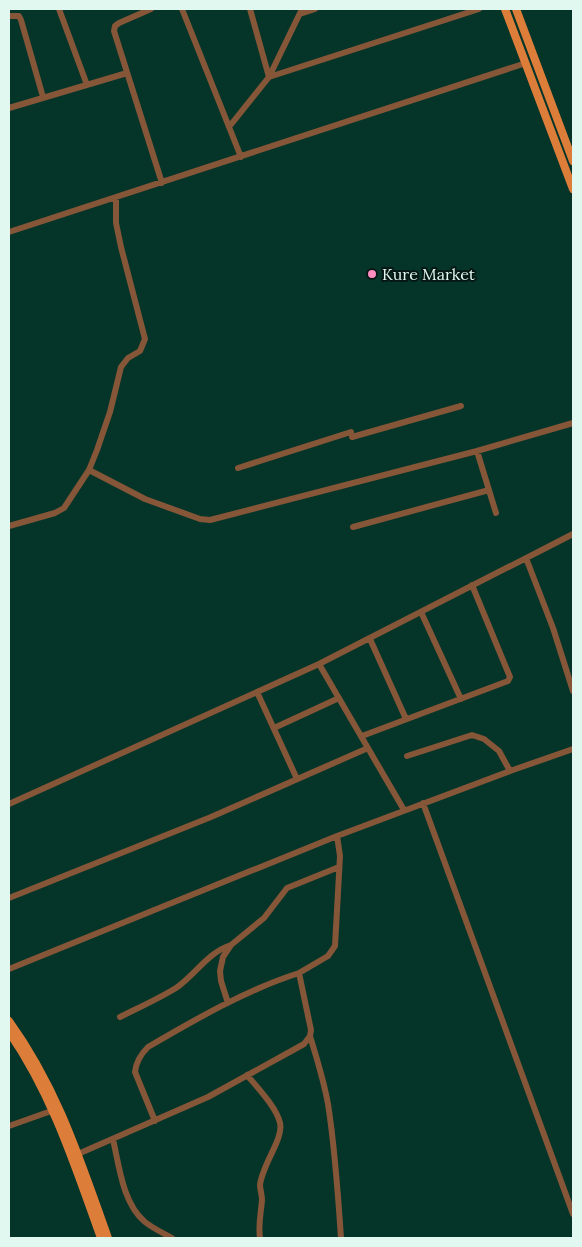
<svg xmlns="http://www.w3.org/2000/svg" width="582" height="1247" viewBox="0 0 582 1247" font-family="Lora,serif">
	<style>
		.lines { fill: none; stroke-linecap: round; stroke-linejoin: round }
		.minor { stroke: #855638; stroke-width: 6 }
		.major { stroke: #dc7e3a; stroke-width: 8 }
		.poi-dot { fill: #fd8ebf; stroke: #061813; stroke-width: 2 }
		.labels { text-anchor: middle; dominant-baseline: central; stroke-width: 4; stroke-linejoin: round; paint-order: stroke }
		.poi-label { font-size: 16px; fill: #e1f8f0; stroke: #061813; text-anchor: start }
	</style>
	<rect width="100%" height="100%" fill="#053429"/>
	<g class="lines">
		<path class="minor" d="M59 9 87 85
			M151 9 119 23 115 26 114 31 162 183
			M182 9 241 157
			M250 9 269 77 479 9
			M300 14 315 9
			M9 16H19L21 20 43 97
			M9 108 127 73
			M229 127 269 77 302 9
			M9 232 526 63
			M352 437 461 406
			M477 451 496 513
			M238 468 351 432
			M89 470 145 499 200 519 210 520 477 451 573 423
			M9 526 55 513 64 508 89 470 97 450 110 412 121 367 128 358 140 351 145 339 121 247 116 223V198
			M353 527 489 490
			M526 558 553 628 573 691
			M421 612 461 699
			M370 639 406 719
			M319 664 404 810
			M257 692 297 779
			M274 728 339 698
			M362 736 508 681 510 677 472 585
			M407 756 472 735 484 739 499 751 510 771
			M423 803 573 1214
			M9 804 319 664 573 534
			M9 898 211 817 368 748
			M9 969 337 836 510 771 573 749
			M228 1003 221 981 220 971 223 957 231 945 264 918 287 888 339 867
			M120 1017C138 1008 158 999 176 988 196 974 207 953 231 945
			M310 1036C317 1059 324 1081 328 1104 335 1148 338 1193 341 1238
			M247 1075C257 1087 277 1108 280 1123 284 1138 262 1165 260 1185 260 1189 262 1195 262 1200 261 1213 258 1225 260 1238
			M155 1121 135 1072C136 1062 141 1054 148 1047 196 1019 246 990 299 973
			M9 1126 54 1110
			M113 1139C119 1166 123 1204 145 1222 154 1229 163 1233 172 1238
			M78 1154 208 1097 304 1044 310 1036 311 1030 299 973 328 956 335 946 340 856 337 836"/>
		<path class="major" d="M505 9 573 189
			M516 9 573 161
			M9 1021C58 1089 80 1160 108 1238
			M9 1032C53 1096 75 1166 101 1238"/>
	</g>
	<circle class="poi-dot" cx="372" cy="274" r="5"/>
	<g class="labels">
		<g class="poi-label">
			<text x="382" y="274">Kure Market</text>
		</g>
	</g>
	<rect width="582" height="1247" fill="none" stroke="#e1f8f0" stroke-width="20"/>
</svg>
